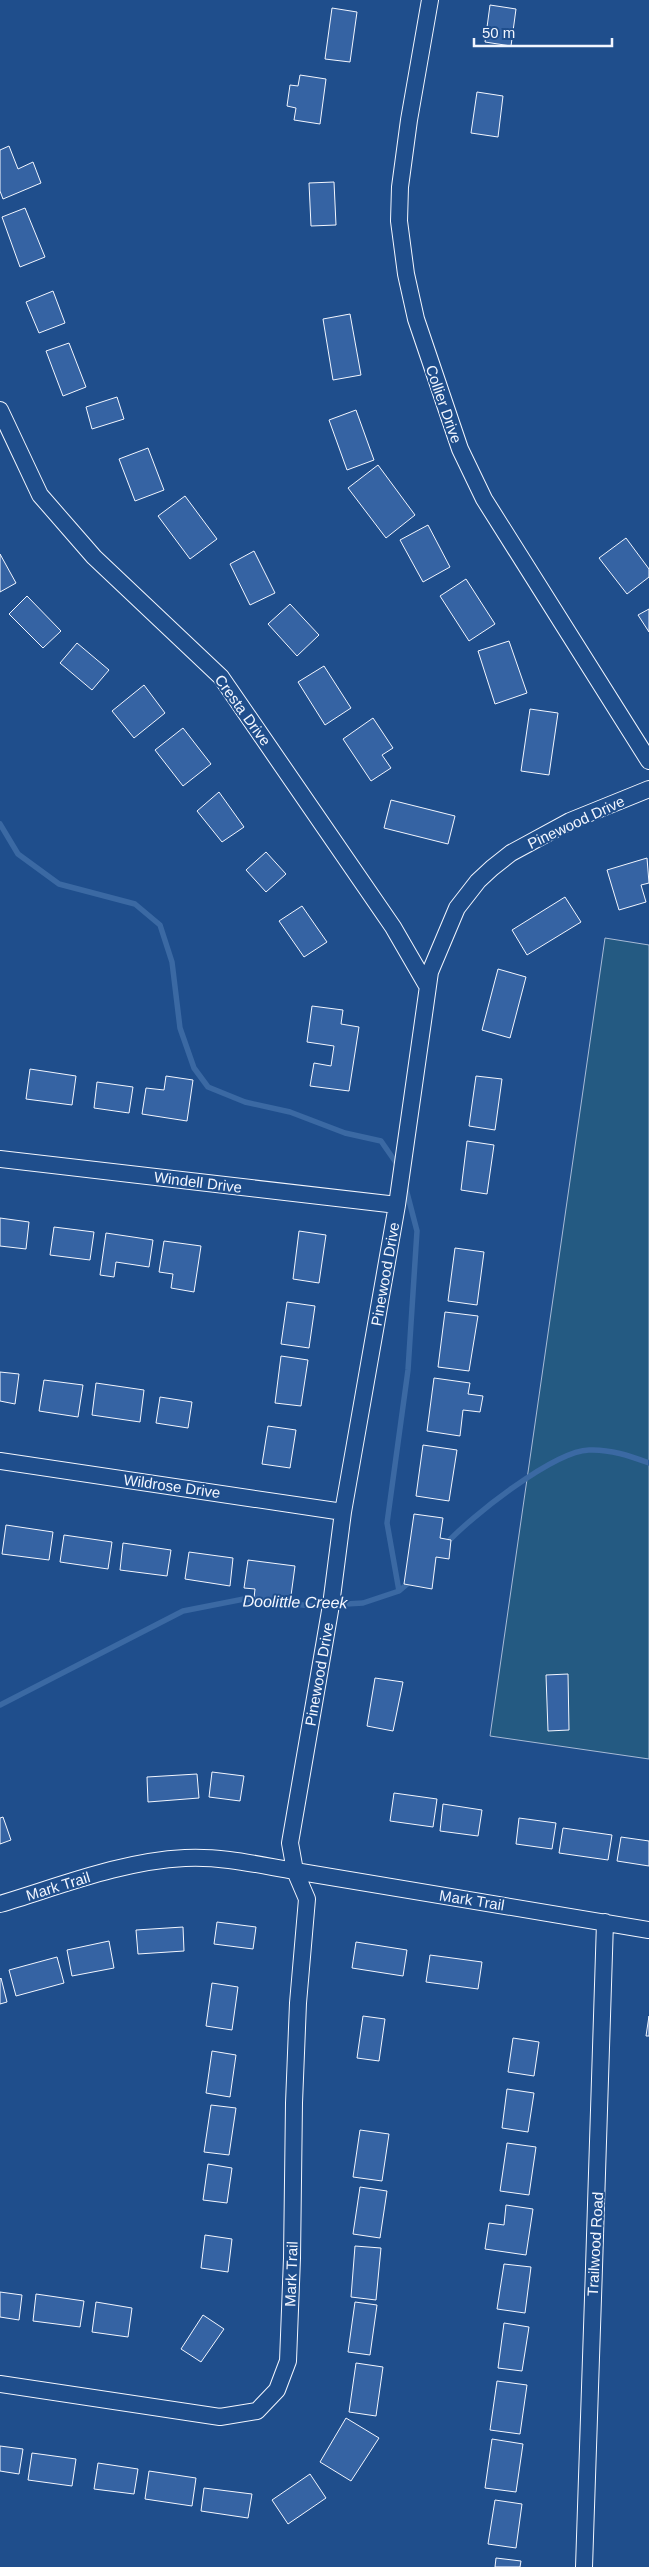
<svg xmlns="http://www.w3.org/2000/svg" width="649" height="2567" viewBox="0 0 649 2567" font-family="Helvetica,sans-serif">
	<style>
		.green { fill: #245a82; stroke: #a8bbd7 }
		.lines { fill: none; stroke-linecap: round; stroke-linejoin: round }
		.stream { stroke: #3b69a3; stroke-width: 5.5 }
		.building { fill: #3563a3; stroke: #f2f6ff }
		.minor-casing { stroke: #f2f6ff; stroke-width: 18 }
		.minor { stroke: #1f4e8c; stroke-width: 16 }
		.labels { text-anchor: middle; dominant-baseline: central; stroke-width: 4; stroke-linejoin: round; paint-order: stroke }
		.street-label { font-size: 15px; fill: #f2f6ff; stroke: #1f4e8c }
		.water-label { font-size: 16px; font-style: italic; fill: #f2f6ff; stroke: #1f4e8c }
	</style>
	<rect width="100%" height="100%" fill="#1f4e8c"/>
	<path class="green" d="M605 938 649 945V1759L490 1736Z"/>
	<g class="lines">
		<path class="stream" d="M0 824 18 854 59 884 135 904 160 925 172 962 180 1028 194 1068 208 1087 245 1102 290 1112 345 1133 381 1141 399 1167
			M446 1544C470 1517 554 1451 589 1450 610 1449 630 1456 649 1463
			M399 1591 387 1523 408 1370 417 1231 405 1185
			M0 1705 183 1611 244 1599 312 1606 363 1603 399 1591 412 1580"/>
	</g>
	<path class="building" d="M490 5 516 9 511 46 485 42Z
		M332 8 357 12 350 62 325 59Z
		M300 75 326 79 320 124 294 120 296 108 287 106 290 85 298 86Z
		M477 92 503 96 498 137 471 133Z
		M9 146 18 169 33 162 41 183 3 199 0 191V150Z
		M334 182 336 225 311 226 309 183Z
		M25 208 45 257 20 267 2 217Z
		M53 291 65 323 39 333 26 302Z
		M350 314 361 375 333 380 323 319Z
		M69 343 86 387 63 396 46 351Z
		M117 397 124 419 92 429 86 407Z
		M356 410 374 460 347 470 329 420Z
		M148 448 164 490 135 501 119 459Z
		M378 465 415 515 386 538 348 488Z
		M185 496 217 539 190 559 158 516Z
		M428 525 450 567 423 582 400 540Z
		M626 538 649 569V577L627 594 599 558Z
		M254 551 275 593 250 605 230 564Z
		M0 554 16 583 0 592Z
		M466 579 495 624 469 641 440 596Z
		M27 596 61 631 43 648 9 614Z
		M290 604 319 635 297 656 268 624Z
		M649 609V632L638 615Z
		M509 641 527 693 495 704 478 651Z
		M77 643 109 670 92 690 60 663Z
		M324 666 351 708 325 725 298 682Z
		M144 685 165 713 134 738 112 711Z
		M530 709 558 713 549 775 521 771Z
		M373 718 393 748 382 755 391 768 371 781 343 739Z
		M183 728 211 764 183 786 155 750Z
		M219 792 244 827 222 842 197 811Z
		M391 800 455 816 448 844 384 828Z
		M266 852 286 874 266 892 246 870Z
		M647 858 649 883 641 885 646 902 619 910 607 870Z
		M565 897 581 922 527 955 512 930Z
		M302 906 327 942 304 957 279 921Z
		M498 969 526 977 510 1038 482 1030Z
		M312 1006 343 1010 341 1024 359 1027 349 1091 310 1086 314 1063 331 1066 334 1046 307 1042Z
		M30 1069 76 1076 72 1105 26 1099Z
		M166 1076 193 1080 187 1121 142 1114 146 1088 164 1090Z
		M476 1076 502 1079 495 1130 469 1126Z
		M97 1082 133 1087 129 1113 94 1108Z
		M467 1141 494 1145 487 1194 461 1190Z
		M0 1218 29 1222 26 1249 0 1246Z
		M54 1227 94 1232 90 1260 50 1255Z
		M299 1231 326 1235 319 1283 293 1279Z
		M106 1233 153 1240 149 1267 116 1262 114 1277 100 1275Z
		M164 1241 201 1246 194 1292 171 1288 173 1274 159 1272Z
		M455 1248 484 1252 477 1305 448 1301Z
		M287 1302 315 1306 309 1348 281 1344Z
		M445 1312 478 1316 469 1371 438 1367Z
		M281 1356 308 1360 301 1406 275 1403Z
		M0 1372 19 1374 15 1404 0 1401Z
		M434 1378 470 1383 468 1394 483 1396 480 1412 463 1410 460 1436 427 1431Z
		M44 1380 83 1385 78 1417 39 1411Z
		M96 1383 144 1390 140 1422 92 1415Z
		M160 1397 192 1402 188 1428 156 1423Z
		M268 1426 296 1430 290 1468 262 1464Z
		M423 1445 457 1450 449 1501 416 1496Z
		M414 1514 443 1518 440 1538 451 1540 449 1559 436 1557 432 1589 404 1584Z
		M6 1525 53 1532 49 1560 2 1554Z
		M64 1535 112 1542 108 1569 60 1562Z
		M123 1543 171 1550 167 1576 120 1570Z
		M189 1552 233 1558 230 1586 185 1579Z
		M248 1560 295 1566 290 1603 254 1598 255 1589 244 1588Z
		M568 1674 569 1730 548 1731 546 1675Z
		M375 1678 403 1682 393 1731 367 1726Z
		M212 1772 244 1776 240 1801 209 1797Z
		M197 1774 199 1798 148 1802 147 1777Z
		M394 1793 437 1799 433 1827 390 1821Z
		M443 1804 482 1810 478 1836 440 1831Z
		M3 1817 11 1840 0 1844V1818Z
		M519 1818 556 1823 552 1849 516 1844Z
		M563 1828 612 1835 608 1860 559 1853Z
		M621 1837 649 1841V1866L617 1861Z
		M217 1922 256 1927 253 1949 214 1944Z
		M183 1927 184 1951 138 1954 136 1930Z
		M109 1941 114 1968 72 1976 67 1950Z
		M356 1942 407 1950 403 1976 352 1968Z
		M430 1955 482 1962 478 1989 426 1982Z
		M57 1957 64 1983 16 1996 9 1970Z
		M1 1978 7 2002 0 2004V1979Z
		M212 1983 238 1987 232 2030 206 2026Z
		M363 2016 385 2019 379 2061 357 2058Z
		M649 2016V2036H646Z
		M513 2038 539 2042 534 2076 508 2072Z
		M212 2051 236 2055 230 2097 206 2093Z
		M507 2089 534 2093 528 2132 502 2128Z
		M211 2105 236 2108 229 2155 204 2152Z
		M360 2130 389 2134 382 2181 353 2177Z
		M507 2143 536 2147 529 2195 500 2191Z
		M208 2164 232 2168 227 2203 203 2200Z
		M360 2187 387 2191 380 2238 353 2234Z
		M506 2205 533 2209 526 2255 485 2249 489 2223 504 2225Z
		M205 2235 232 2239 228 2272 201 2268Z
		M355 2246 381 2248 376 2300 351 2297Z
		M504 2264 531 2267 525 2313 497 2309Z
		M0 2292 22 2295 19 2320 0 2317Z
		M36 2294 84 2301 80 2327 33 2321Z
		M96 2302 132 2308 128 2337 92 2332Z
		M355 2302 377 2305 370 2355 348 2352Z
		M203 2315 224 2329 201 2362 181 2349Z
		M504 2323 529 2327 522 2371 498 2368Z
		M356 2363 383 2367 376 2416 349 2412Z
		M497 2381 527 2385 520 2434 490 2430Z
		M346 2418 379 2438 351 2481 320 2462Z
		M492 2439 523 2444 516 2492 485 2488Z
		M0 2446 23 2449 19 2474 0 2471Z
		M32 2453 76 2459 72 2486 28 2480Z
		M98 2463 138 2469 134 2494 94 2489Z
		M149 2471 196 2478 192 2506 145 2499Z
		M310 2474 326 2498 288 2524 272 2500Z
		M204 2488 252 2494 248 2518 201 2511Z
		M495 2500 522 2504 516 2548 488 2544Z
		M496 2558 521 2561 520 2567H495Z"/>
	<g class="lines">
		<g class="minor-casing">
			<path id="minor" d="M430 0 409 120 400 187 399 221 406 274 416 319 460 449 484 499 649 761
				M0 410 40 495 94 557 221 677 393 927 426 984
				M649 789 570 821 511 853 492 868 478 881 457 908 430 972 397 1205 343 1512 331 1605 290 1843 295 1871 649 1930
				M0 1159 397 1205
				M0 1461 343 1512
				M0 1904C60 1886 122 1861 185 1858 222 1856 259 1865 295 1871L307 1899 298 2003 294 2103 292 2258 288 2361 277 2390 257 2411 220 2417 0 2384
				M584 2567C590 2352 600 2137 605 1922"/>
		</g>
		<use href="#minor" class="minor"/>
	</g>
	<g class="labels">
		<g class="street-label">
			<text transform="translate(444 404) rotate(71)">Collier Drive</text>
			<text transform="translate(243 710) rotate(54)">Cresta Drive</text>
			<text transform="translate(576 822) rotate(-25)">Pinewood Drive</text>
			<text transform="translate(198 1182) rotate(7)">Windell Drive</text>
			<text transform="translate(385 1274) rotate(-80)">Pinewood Drive</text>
			<text transform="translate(172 1486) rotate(8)">Wildrose Drive</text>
			<text transform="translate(319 1674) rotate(-80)">Pinewood Drive</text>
			<text transform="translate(58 1886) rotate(-17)">Mark Trail</text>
			<text transform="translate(472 1900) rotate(9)">Mark Trail</text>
			<text transform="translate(595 2244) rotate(-87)">Trailwood Road</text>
			<text transform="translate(291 2274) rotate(-88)">Mark Trail</text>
		</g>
		<g class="water-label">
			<text transform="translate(295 1602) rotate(1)">Doolittle Creek</text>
		</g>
	</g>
	<path d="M474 38v8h138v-8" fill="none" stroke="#f2f6ff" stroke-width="2.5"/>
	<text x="482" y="38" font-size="15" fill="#f2f6ff" stroke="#1f4e8c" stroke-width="4" paint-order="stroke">50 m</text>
</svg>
